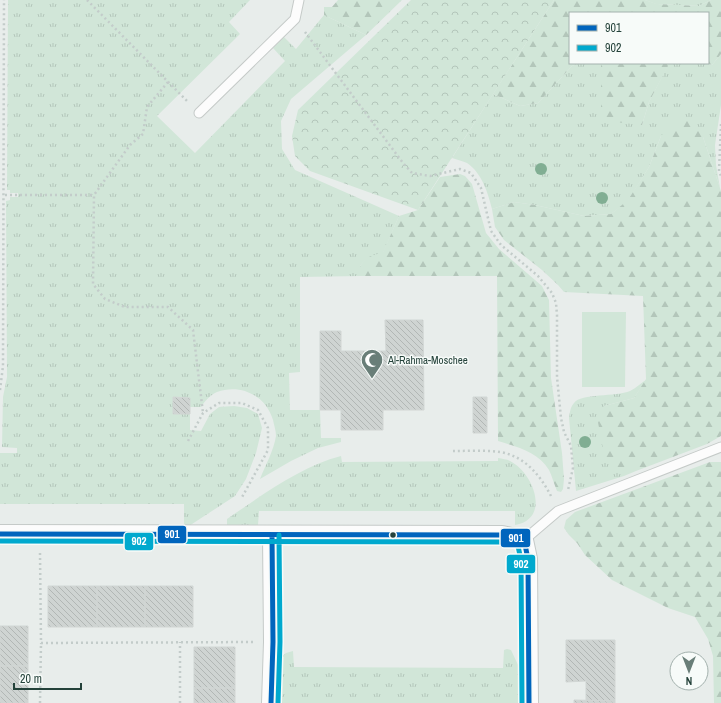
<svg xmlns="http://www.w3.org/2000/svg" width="721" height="703" viewBox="0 0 721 703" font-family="'Archivo Narrow',sans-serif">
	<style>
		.grass { fill: url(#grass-tufts) }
		.forest { fill: url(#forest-firs) }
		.park { fill: url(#park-crowns) }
		.pitch { fill: #d1e6d8 }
		.building { fill: url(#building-back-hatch); stroke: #d1d6d4 }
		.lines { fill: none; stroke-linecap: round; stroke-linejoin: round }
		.lane-casing { stroke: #c5cac8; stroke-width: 11 }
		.street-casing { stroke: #c5cac8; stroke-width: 20 }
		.path { stroke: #c3ccca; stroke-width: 2.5; stroke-dasharray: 2 3; stroke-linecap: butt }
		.lane { stroke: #fcfcfc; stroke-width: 9 }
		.street { stroke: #fcfcfc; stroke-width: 18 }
		.bus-1-casing { stroke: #f7fbf9; stroke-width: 8 }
		.bus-2-casing { stroke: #f7fbf9; stroke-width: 8 }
		.bus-1 { stroke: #0065bd; stroke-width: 5 }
		.bus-2 { stroke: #00a9ce; stroke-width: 5 }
		.tree { fill: #81ae93 }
		.bus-dot { fill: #24423a; stroke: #f7fbf9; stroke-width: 1.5 }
		.labels { text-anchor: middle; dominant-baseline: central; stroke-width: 3; stroke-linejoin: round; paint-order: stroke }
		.poi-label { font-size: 11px; fill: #24423a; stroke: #f7fbf9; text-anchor: start }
		.line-badge { stroke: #f7fbf9; stroke-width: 1.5 }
		.badge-label { font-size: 11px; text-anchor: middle; font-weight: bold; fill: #fff }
	</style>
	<defs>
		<pattern id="grass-tufts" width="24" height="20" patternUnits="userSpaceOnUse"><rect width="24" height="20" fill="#d1e6d8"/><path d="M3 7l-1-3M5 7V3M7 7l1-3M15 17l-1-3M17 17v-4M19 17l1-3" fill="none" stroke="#b3c6ba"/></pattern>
		<pattern id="forest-firs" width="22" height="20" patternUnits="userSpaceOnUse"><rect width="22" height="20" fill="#d1e6d8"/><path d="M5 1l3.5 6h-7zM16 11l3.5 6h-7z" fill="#b3c6ba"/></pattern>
		<pattern id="park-crowns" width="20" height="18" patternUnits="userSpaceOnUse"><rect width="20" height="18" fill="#d1e6d8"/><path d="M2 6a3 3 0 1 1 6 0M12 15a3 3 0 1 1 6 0" fill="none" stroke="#b3c6ba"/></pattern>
		<pattern id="building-back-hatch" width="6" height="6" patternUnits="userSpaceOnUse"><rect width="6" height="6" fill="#cfd4d2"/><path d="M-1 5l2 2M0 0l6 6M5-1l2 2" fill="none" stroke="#b2b7b5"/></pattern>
	</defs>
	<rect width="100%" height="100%" fill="#e8edeb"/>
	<path class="grass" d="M8 0H250L229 22 240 34 157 116 195 153 285 61 273 48 284 37 296 49 324 15 366 35 291 99 281 121 282 149 295 170 399 216 383 253 366 259 360 266V276L300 277V372L289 373 290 410H320L321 438H341V442L318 448 291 461 260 479C265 466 274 450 276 436 276 431 274 425 273 420 266 396 241 383 217 392 210 395 205 401 201 407H190V398L173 397V414H190V430L201 431 210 414 219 407 234 406 247 408 258 414 262 428 256 453 246 479 235 496 189 526H184V504H0V453H17V448L2 447 3 397 7 377 6 201 10 200V197H18V193H10V190H7Z
		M645 0H711L699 6 656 4Z
		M721 54V105L715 145 716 165 720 188 703 137 661 136 649 167 628 201 611 214 584 216 535 205 514 202 492 209C488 193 482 173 467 163 463 161 457 160 452 158L493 94 520 106 538 103 572 66 579 63H601L602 71 642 125 649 102 669 63H707L712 65Z
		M646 380 634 398 604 406 623 471H636L624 476 576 491 569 418C570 412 570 408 574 403 581 393 616 397 630 391 636 388 641 383 646 380Z
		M341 456 342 462 498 461V458C502 459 507 459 510 461 534 473 551 519 515 525V511H259L258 525 231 526 227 525V519C261 496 301 466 341 456Z
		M507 649 511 650 519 667V703H278L281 657 286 653 293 651 294 667 503 668 504 650Z"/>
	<path class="forest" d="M338 0H402L366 35 324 15V7H332Z
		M554 0H645L657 4 699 6 711 0H721V54L712 65 707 63H708V13H570V63H579L572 66 538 103 520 106 493 94Z
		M601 63H671L669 64 649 102 642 125 615 122 601 116Z
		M678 117H691L703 137 721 191V436L707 444 636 471H623L613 468 604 454 597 417 604 406 634 398 646 379 643 296 564 292 558 285 542 270 504 240 495 227 492 209 514 202 535 205 584 216 611 214 628 200 649 167 661 136Z
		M460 174 465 176 472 184 486 233 499 249 542 286 549 300 551 378 562 453 564 479 563 489 561 492 557 491C554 484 552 476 549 470 538 452 517 447 498 441L497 276H360V266L366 258 383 252 399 216 418 210 440 177Z
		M710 462H721V703H714L713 656 708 639 695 617 668 608 612 580 585 555 577 543 569 535 564 528 566 520 575 512Z"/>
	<path class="park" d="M411 0H554L418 210 310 171 295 156 292 136 298 110Z"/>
	<path class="pitch" d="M582 312H626L625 387H582Z"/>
	<path class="building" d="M385 320H423L424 410H383V430H341V410H320V331H341V351H386Z
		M173 397 190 398V414H173Z
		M473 397H487V433H473Z
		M48 586H97V627H48Z
		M97 586H145V627H97Z
		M145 586H193V627H145Z
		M0 626H28V666H0Z
		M566 640H615V701L586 700V681L566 682Z
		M194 647H235V688H194Z
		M0 666H28V703H0Z
		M194 688H235V703H194Z
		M574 700 615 701V703H574Z"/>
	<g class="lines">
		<g class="lane-casing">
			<path id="lane" d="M199 113 295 19 299 0
				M524 540 558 511 721 447"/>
		</g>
		<g class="street-casing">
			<path id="street" d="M0 534 502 535 524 540 528 559 529 703
				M271 703 273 642 272 535"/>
		</g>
		<path class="path" d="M87 0 188 102
			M305 32 403 163 412 173 430 176 460 169 471 173 481 188 491 231 501 245 538 276 552 293 556 303 557 315V377L561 418 564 432 571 446 573 468 568 490
			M168 82 147 107 143 134 130 145 94 195 93 284 105 299 125 307H168L193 330 203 413
			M721 124 719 171 721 176
			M5 195H94
			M0 390 3 366 4 0
			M188 441 203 413 219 403H242L258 410 268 428V450L241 499
			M453 451C468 451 485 450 500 452 525 456 541 476 552 498
			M40 553 41 643 254 642
			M40 703 41 643
			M180 703V642"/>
		<use href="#lane" class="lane"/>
		<use href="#street" class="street"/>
		<g class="bus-1-casing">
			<path id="bus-1" d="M0 534 502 535 524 540 528 559 529 703
				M271 703 273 642 272 535"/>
		</g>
		<g class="bus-2-casing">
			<path id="bus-2" d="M0 541 501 542 518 546 521 560 522 703
				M278 703 280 642 279 535"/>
		</g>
		<use href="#bus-1" class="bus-1"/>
		<use href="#bus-2" class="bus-2"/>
	</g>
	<g class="tree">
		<circle cx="541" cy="169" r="6"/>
		<circle cx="602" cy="198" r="6"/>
		<circle cx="585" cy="442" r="6"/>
	</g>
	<defs>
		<g id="mosque-pin" transform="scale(1.15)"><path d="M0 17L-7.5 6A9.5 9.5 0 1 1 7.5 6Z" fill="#697e78" stroke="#f7fbf9"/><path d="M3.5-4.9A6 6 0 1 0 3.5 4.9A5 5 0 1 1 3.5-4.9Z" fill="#fff"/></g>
	</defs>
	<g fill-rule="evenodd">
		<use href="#mosque-pin" x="372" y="360"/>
	</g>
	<circle class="bus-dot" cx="393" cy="535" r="3.5"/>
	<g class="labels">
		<g class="poi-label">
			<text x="388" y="360">Al-Rahma-Moschee</text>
		</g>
	</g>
	<g class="line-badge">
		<rect x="157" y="525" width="30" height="19" rx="4" fill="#0065bd"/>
		<rect x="500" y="528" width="31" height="20" rx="4" fill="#0065bd"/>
		<rect x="124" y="532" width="30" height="19" rx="4" fill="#00a9ce"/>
		<rect x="506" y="554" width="30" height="20" rx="4" fill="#00a9ce"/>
	</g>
	<g class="badge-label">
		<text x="172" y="538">901</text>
		<text x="516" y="542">901</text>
		<text x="139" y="545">902</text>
		<text x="521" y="568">902</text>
	</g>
	<rect x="569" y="12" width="140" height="52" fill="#f7fbf9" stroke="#a3b1ad"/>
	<rect x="577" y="25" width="20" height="6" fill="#0065bd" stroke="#a3b1ad"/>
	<text x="605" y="32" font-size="12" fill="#24423a">901</text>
	<rect x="577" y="45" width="20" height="6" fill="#00a9ce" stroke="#a3b1ad"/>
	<text x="605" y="52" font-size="12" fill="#24423a">902</text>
	<g transform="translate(689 671) rotate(180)"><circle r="19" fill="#f7fbf9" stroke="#a3b1ad"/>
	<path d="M0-3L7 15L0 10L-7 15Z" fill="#697e78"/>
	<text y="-6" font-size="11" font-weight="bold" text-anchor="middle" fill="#24423a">N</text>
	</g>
	<path d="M14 683v6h67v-6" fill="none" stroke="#24423a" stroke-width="2"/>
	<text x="20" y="683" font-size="12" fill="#24423a" stroke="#f7fbf9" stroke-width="3" paint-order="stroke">20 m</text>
</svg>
